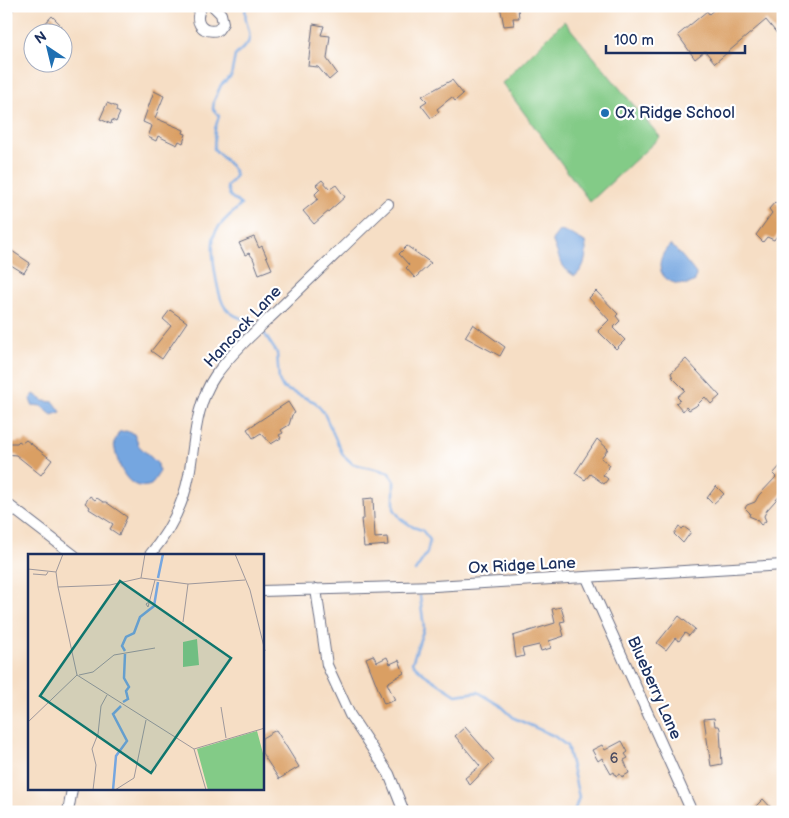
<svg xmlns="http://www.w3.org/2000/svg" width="789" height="818" viewBox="0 0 789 818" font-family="'Balsamiq Sans',sans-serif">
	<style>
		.green { fill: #83cb87; stroke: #4f7d72 }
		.water { fill: #75a6e0; stroke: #486a9f }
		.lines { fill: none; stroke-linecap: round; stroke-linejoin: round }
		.stream { stroke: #75a6e0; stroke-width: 2.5 }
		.building { fill: #da9f64 }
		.minor-casing { stroke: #686c82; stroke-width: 12 }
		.minor { stroke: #fff; stroke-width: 10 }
		.poi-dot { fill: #1f6fb2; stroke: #fff; stroke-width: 2 }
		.labels { text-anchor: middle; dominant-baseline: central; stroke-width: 4.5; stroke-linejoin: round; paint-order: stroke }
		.number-label { font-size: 14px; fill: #4b4b60 }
		.poi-label { font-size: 16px; fill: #1b2f5e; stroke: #fff; text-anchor: start }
		.street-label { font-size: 16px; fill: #1b2f5e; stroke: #fff }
		.inset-river { fill: none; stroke: #75a6e0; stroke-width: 2.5 }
		.inset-road { fill: none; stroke: #9e989c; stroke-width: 1 }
		.view { fill: #0f766e; fill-opacity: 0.15; stroke: #0f766e; stroke-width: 2.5 }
		.inset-edge { fill: none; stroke: #1b2f5e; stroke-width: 2.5 }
	</style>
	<rect width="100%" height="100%" fill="#fff"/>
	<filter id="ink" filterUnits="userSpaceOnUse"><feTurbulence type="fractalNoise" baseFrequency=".02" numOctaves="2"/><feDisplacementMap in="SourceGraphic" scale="10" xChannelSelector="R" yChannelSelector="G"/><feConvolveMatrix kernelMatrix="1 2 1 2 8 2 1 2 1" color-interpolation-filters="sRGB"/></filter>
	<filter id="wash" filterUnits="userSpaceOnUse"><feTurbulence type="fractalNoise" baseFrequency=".0096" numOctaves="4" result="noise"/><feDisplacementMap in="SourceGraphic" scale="20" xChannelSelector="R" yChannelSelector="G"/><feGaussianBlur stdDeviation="1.12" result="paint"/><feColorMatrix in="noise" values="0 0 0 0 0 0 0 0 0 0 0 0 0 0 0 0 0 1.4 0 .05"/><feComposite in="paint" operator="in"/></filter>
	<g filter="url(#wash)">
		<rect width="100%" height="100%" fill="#f6dec5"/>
		<path class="green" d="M564 21 660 137 590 202 502 83Z"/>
		<path class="water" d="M559 231 569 233 585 242C588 253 585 269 575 276 559 268 559 254 552 240Z
			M670 245C675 247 692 268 696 274L695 281 689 284C662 287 650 265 670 245Z
			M34 394 44 401 54 402 61 412 52 415 41 406 32 405 30 399Z
			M126 431 134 434 139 446 158 464 159 473 151 485C127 494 116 462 114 443L119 432Z"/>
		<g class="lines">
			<path class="stream" d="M246 6C242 24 253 27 248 43L235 56 231 76 221 85 214 101 213 109 219 116 215 129 214 149 232 167 236 175 227 187 230 196 241 205C233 213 219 223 215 233 209 246 217 291 223 304 229 316 244 319 256 323
				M264 333 277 353 279 380 283 388 315 402 324 413 343 455 353 464 388 472 394 480V509L401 519 413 527 422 530 430 540 427 553 415 571
				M420 596 424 628 412 663 424 674 456 695 478 692 500 705 514 718 554 736 567 746 579 797 574 812"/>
		</g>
		<g id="blocks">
			<path class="building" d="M500 6 518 8 519 18H513L514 25 504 26Z
				M718 6H783V41L766 20 715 63 705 51 695 59 678 35 707 11 709 14Z
				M52 16 62 26 57 32H37Z
				M313 24 324 26 321 35 330 36 327 59 337 73 329 80 318 67 308 66Z
				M452 80 463 94 455 101 452 97 437 109 439 112 431 118 421 105 427 101 422 96Z
				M154 91 164 96 155 118 184 130 183 133 186 134 183 143 179 141 177 145 158 136 156 141 148 137 152 126 143 122Z
				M107 103 117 107 116 111 120 113 116 122 112 120 111 124 100 119Z
				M322 180 330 189 336 185 345 197 314 224 303 211 318 199 315 194 320 189 316 185Z
				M775 202 783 208V227L774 240 767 237 763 242 756 235 769 217 772 213 769 209Z
				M254 237 259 248 262 246 272 269 259 274 253 258 249 253 245 255 239 243Z
				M407 246 431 263 415 278 406 268 409 265 399 254Z
				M6 247 30 263 24 273 6 262Z
				M596 291 618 314 616 316 620 321 613 328 625 340 616 349 598 331 609 320 589 298Z
				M170 310 187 322 162 359 151 351 171 326 163 319Z
				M473 324 505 347 500 356 465 337Z
				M686 359 720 396 711 404 705 397 696 406 689 410 686 407 683 411 676 403 680 400 677 397 685 390 673 378 671 373Z
				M288 402 295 413 292 415 289 425 281 430 283 433 279 435 281 438 271 444 261 433 253 438 247 429Z
				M597 439 608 449 601 458 610 465 603 475 608 479 604 484 590 474 585 480 575 473Z
				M26 440 52 460 41 475 16 455 6 454V443H17L19 441 22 443Z
				M783 463V492L767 510 764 516 766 521 761 525 756 519 749 516 750 513 745 508 747 505 755 502 759 495 776 477 773 474Z
				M716 486 724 494 713 504 707 498Z
				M90 496 95 500 97 498 103 502H106L127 517 119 535 110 529 113 524 89 509 90 507 85 503Z
				M373 498 375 538 387 537 388 545 364 547 361 519H364L363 499Z
				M679 527 682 529 684 527 691 532 683 543 674 534Z
				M561 607 565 621 560 622 564 636 549 641 551 648 541 651 539 645 522 649 524 656 516 658 513 636 555 623 552 609Z
				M679 616 695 629 689 636 685 633 679 641 675 638 666 650 657 643Z
				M373 655 377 662 387 657 390 664 399 660 404 673 387 683 395 700 384 704 366 658Z
				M714 718 715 726H719L720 729 722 764 711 766 704 719Z
				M465 727 494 760 470 785 465 778 480 766 455 736Z
				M276 730 299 767 279 779 262 753V738Z
				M622 741 628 752 625 754 628 758 624 760 629 773 622 777 620 774 616 776 614 772 611 774 602 758 598 761 592 750 602 745 605 750Z
				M763 799 775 812H750Z"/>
		</g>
	</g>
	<g filter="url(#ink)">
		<use href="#blocks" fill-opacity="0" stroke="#686c82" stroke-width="1"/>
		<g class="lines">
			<g class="minor-casing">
				<path id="minor" d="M202 6C193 20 200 34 218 30L223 23 221 14 213 6
					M6 10 9 6
					M6 503 75 556
					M149 556C170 531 183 506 189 475 195 442 195 405 215 376 232 352 257 330 278 310 314 275 351 239 388 204
					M587 578 692 812
					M316 589 327 665 350 715 389 774 404 812
					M262 591 435 586 783 565
					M68 812 72 789"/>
			</g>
			<use href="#minor" class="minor"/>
		</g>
	</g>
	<circle class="poi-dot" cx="605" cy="113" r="5"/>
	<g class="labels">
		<g class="number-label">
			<text x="614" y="758">6</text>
		</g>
		<g class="poi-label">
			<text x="615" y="113">Ox Ridge School</text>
		</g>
		<g class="street-label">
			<text transform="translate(243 327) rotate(-47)">Hancock Lane</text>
			<text transform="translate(522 566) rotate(-3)">Ox Ridge Lane</text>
			<text transform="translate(654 688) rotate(66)">Blueberry Lane</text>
		</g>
	</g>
	<g transform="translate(28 554)">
		<rect width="236" height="236" fill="#f6dec5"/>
		<path d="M169 85 171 111 155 113V88ZM229 177 236 203V236H180L169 195Z" fill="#83cb87"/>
		<path class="inset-river" d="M130 24 135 0M97 97 94 92 98 83 106 79 112 63 126 52 130 28M95 148 100 145 98 137 101 133 96 124 97 100M85 236 88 202 99 187 85 160 93 152"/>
		<path class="inset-road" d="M207 0 222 36 237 97M0 15 28 18M5 20 18 21 20 18M113 24 117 0M30 33 82 31 113 24 160 30 217 26M121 48 118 50 120 53 127 26M155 68 160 30M49 121 166 195M51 121 65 118 86 101 127 94M193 153 198 184M0 168 49 121 30 33 28 18 35 0M65 236 68 211 64 195 70 180 73 152 79 141M87 236 106 224 118 166M178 236 166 195 237 174"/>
		<path class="view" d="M92 27 203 104 123 219 12 142Z"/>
		<rect width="236" height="236" class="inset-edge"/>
	</g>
	<rect width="789" height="818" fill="none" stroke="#fff" stroke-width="25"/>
	<g transform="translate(48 48) rotate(325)"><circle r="24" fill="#ffffff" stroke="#a4acbf"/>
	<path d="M0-4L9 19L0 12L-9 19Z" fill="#1f6fb2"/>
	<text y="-8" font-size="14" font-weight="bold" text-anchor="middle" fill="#1b2f5e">N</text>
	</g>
	<path d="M606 45v8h139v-8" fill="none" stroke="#1b2f5e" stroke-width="2.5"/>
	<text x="614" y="45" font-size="15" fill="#1b2f5e" stroke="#ffffff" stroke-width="4" paint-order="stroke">100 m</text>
</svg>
